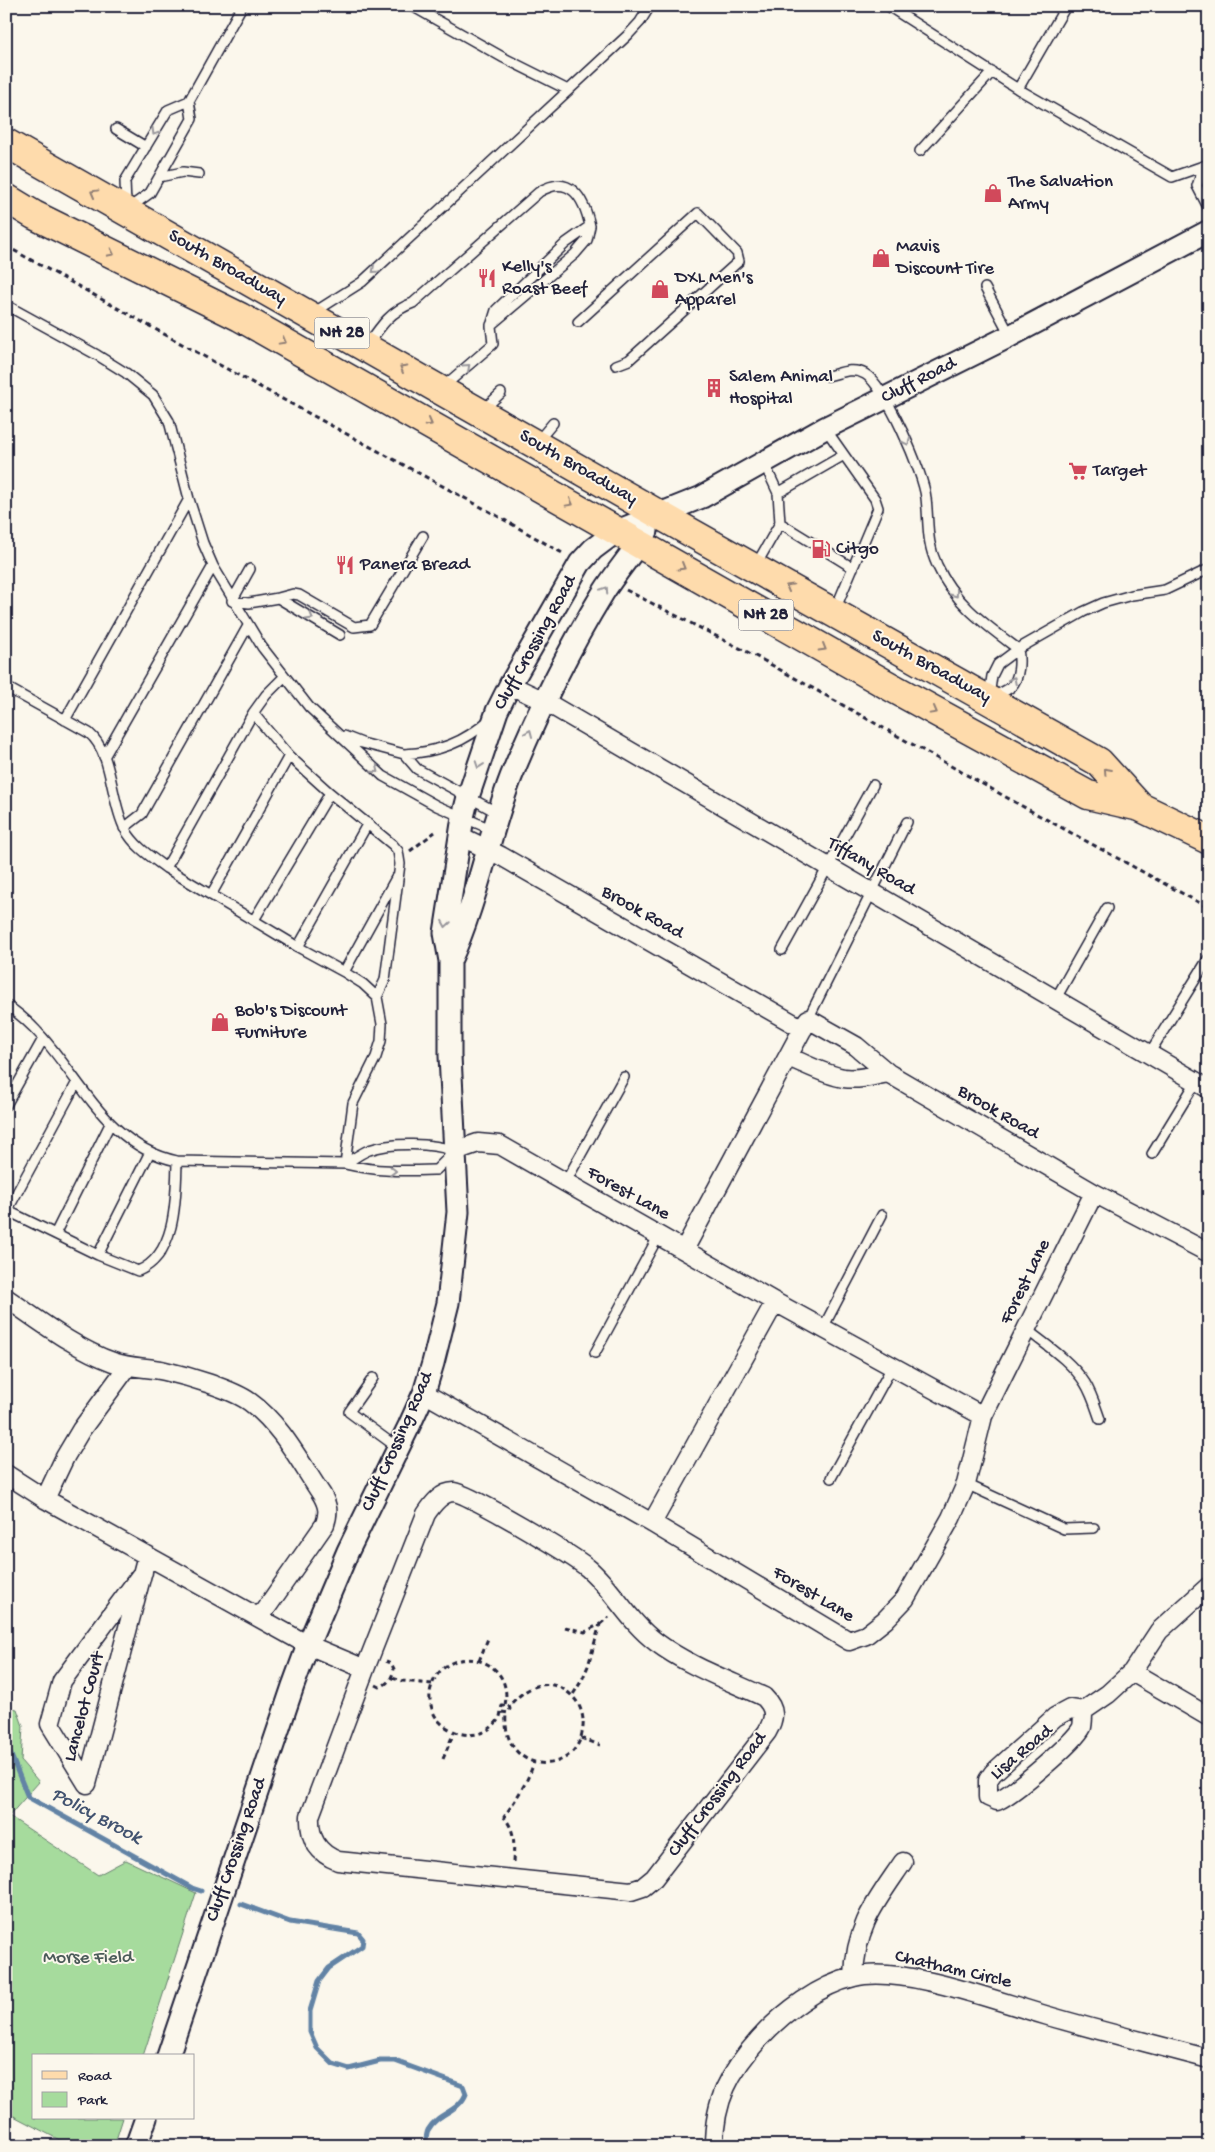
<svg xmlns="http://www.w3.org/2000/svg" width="1215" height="2152" viewBox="0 0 1215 2152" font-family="'Gochi Hand',sans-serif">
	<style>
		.green { fill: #a6db9d; stroke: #647e6c }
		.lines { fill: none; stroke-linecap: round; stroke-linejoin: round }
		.stream { stroke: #6283a5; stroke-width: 5 }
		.service-casing { stroke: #22223b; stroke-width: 12 }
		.minor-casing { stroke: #22223b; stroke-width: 21 }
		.tertiary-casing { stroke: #22223b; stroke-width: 25 }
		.primary-casing { stroke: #22223b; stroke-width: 31 }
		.path { stroke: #22223b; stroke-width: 3; stroke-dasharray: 5 4; stroke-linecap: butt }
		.service { stroke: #fbf7ec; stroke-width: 9 }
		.minor { stroke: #fbf7ec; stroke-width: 18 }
		.tertiary { stroke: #fbf7ec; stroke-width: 21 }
		.primary { stroke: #fedbac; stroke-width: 28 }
		.oneway { stroke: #99979c }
		.oneway2 { stroke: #907e74 }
		.labels { text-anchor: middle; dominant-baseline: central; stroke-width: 4; stroke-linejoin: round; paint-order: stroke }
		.shield { fill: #fbf7ec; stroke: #636270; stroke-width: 1 }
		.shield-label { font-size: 18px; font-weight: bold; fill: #22223b }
		.poi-label { font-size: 19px; fill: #22223b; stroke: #fbf7ec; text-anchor: start }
		.street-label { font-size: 19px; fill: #22223b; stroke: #fbf7ec }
		.park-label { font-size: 19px; fill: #4a5a58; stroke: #fbf7ec }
		.water-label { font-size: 20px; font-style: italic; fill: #425370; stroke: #fbf7ec }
	</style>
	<rect width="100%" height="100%" fill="#fbf7ec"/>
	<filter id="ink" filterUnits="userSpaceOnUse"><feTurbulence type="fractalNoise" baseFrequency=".02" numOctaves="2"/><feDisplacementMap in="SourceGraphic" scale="10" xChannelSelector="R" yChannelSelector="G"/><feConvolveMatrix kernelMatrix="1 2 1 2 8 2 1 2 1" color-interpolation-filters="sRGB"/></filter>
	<g filter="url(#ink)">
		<path class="green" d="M6 1707 17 1709 23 1726 21 1761 39 1782 9 1816 98 1875 126 1860 196 1893 143 2056H34V2118H123L114 2146H71L6 2112Z"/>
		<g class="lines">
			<path class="stream" d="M6 1743 28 1797 192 1888 201 1891
				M241 1904 290 1922 358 1933 363 1939 362 1946 329 1968 319 1981 310 2011V2032L317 2048 333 2064 349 2069 380 2061H395L463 2086 466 2094C459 2112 437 2113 428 2130 426 2134 426 2141 425 2146"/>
			<g class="service-casing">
				<path id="service" d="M412 6 504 58 568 90
					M888 6 1018 89 1172 177 1209 164
					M1018 89 1066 6
					M116 129 146 147
					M920 151 992 72
					M1204 166 1197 186 1209 209
					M159 177 183 172 199 174
					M126 206 125 181 168 110 189 101 242 6
					M129 208 150 193 192 119 189 101
					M985 288 1010 335
					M6 305 97 355 126 373 153 395 169 421 189 499 203 543 213 566 262 647 309 707 383 776 437 806 493 830
					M313 313 362 282 628 35 640 22 650 6
					M578 322 698 213 737 253 739 261 629 360 616 365
					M491 325 575 254 587 240 590 226
					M367 346C380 327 390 311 413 303L539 192C570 173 584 198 590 226L566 243 496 310 491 326 493 344 443 387
					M828 376C840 373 853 367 865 374 885 385 924 474 926 498 929 523 926 542 937 565 954 603 986 625 1018 649 1020 660 1020 678 1011 687 1006 691 998 694 993 697
					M483 410 501 393
					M537 442 553 423
					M778 493 844 455 825 428
					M780 523 853 568
					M756 565 780 523 778 493 764 463
					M250 569 232 601 249 603 278 598 340 635
					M278 598 293 594 299 595 354 627 370 625 423 536
					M835 610 878 508 875 499 844 455
					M6 687 89 733C113 753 110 800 125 829 134 846 151 857 166 868L298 947 344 972 363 984 377 997 382 1024 381 1041 376 1057 353 1103 345 1164
					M989 696 992 676 998 664 1018 649 1083 612 1103 603 1132 595 1165 590 1209 569
					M253 713 289 756 330 793 393 845 398 851 400 864 385 980 377 997
					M65 720 189 499
					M344 736 362 743 404 754 417 769 498 813
					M404 754C438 752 464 743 489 720
					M104 757 213 566
					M124 828 142 814 248 626
					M166 868 253 713 266 695 284 677
					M211 895 289 756
					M254 920 330 793
					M298 947 368 823
					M782 950 873 785
					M344 972 396 878
					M1055 1000 1107 908
					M6 1005C73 1048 92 1143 177 1161L345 1164C378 1172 403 1171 436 1170L455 1151C433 1143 392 1142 369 1150 361 1153 353 1159 345 1164
					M808 1019 907 822
					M1149 1054 1208 959
					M6 1105 43 1039
					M1152 1154 1196 1082
					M565 1183 624 1077
					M6 1210 98 1255 138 1271C177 1255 176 1197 177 1161
					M7 1211 77 1082
					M55 1234 110 1124
					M98 1255 150 1152
					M823 1328 882 1215
					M1026 1329C1046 1345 1071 1361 1085 1383 1092 1394 1096 1408 1100 1419
					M595 1353 659 1235
					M373 1378 349 1412 398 1448
					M831 1478 892 1367
					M966 1484 1064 1529 1094 1528"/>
			</g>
			<g class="minor-casing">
				<path id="minor" d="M510 685 544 701 1209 1089
					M460 836 501 856 803 1029
					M788 1057C806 1064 825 1075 844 1078 859 1080 874 1076 888 1073
					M455 1151 478 1143 500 1145 775 1302 983 1416
					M684 1250 808 1019 856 1046 888 1073 1094 1193 1209 1253
					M6 1298C40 1321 74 1348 113 1362 130 1368 148 1367 165 1371 187 1376 232 1389 250 1402 281 1424 301 1464 322 1495 328 1506 329 1512 325 1524L260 1617
					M424 1393 652 1523 849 1641 866 1635 885 1620 905 1599 951 1518 966 1484 983 1416 1094 1193
					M6 1474 45 1499 308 1645 365 1669 310 1816C309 1838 317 1853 338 1861L631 1891 643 1887 654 1878 767 1732C775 1718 776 1709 764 1697 728 1680 688 1666 656 1642 629 1622 614 1591 589 1569 576 1557 468 1493 454 1492 441 1492 432 1505 426 1514L365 1669
					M45 1499 65 1457 81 1430 128 1366
					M652 1523 775 1302
					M143 1572 62 1681 50 1724 87 1784 147 1555
					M1132 1672 1209 1717
					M1083 1711C1083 1716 1083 1722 1082 1727 1075 1742 1013 1794 997 1801L988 1797V1780L993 1773 1055 1717 1070 1709 1083 1711 1108 1694 1132 1672 1159 1631 1209 1586
					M854 1977C855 1926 876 1902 903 1862
					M714 2146C714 2100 730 2071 760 2038 784 2012 819 1985 854 1977 902 1965 996 2001 1045 2015 1099 2031 1154 2044 1209 2059"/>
			</g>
			<g class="tertiary-casing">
				<path id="tertiary" d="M450 961C477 902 488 837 511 777 537 713 567 652 603 593 616 572 633 553 647 531
					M168 2056 293 1686 308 1645 348 1551 409 1426 424 1393 433 1363 448 1303 458 1212 450 1056V961L445 933 463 817 468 797 497 711 510 685 580 563 593 549 617 531 702 497 825 428 1010 336 1209 231
					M136 2146 146 2118"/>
			</g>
			<g class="primary-casing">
				<path id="primary" d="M6 143 658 514 1099 762 1140 807
					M6 198 34 215 240 317 891 687 1088 795 1140 807 1209 840"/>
			</g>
			<path class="path" d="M6 246 216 363 494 514 564 554
				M626 590 761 659 1020 805 1209 908
				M410 851 435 832
				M600 1624 609 1617
				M565 1627 585 1632 600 1624 588 1666 582 1680 572 1696
				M479 1661 489 1636
				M392 1678 402 1681 432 1684
				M376 1685 380 1687C389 1683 392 1678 394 1669L391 1663 386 1661
				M505 1705C515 1654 441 1640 430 1692 429 1701 432 1713 438 1720 454 1738 484 1741 498 1720 502 1715 500 1711 502 1706H509
				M502 1712 508 1713 510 1709 509 1706C527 1685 552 1674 574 1698 581 1706 584 1717 583 1727 578 1779 501 1776 506 1714
				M581 1738 600 1745
				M443 1759 454 1732
				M513 1862C514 1844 516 1832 504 1817 516 1799 528 1782 534 1762"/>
			<use href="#service" class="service"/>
			<use href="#minor" class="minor"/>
			<use href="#tertiary" class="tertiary"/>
			<use href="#primary" class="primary"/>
		</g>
		<defs><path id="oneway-chevron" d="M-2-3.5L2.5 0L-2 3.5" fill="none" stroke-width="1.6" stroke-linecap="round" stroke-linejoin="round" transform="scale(1.25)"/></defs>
		<g class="oneway">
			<use href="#oneway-chevron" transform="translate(155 132) rotate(121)"/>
			<use href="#oneway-chevron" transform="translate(375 270) rotate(138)"/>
			<use href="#oneway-chevron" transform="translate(467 367) rotate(-42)"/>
			<use href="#oneway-chevron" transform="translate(907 442) rotate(63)"/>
			<use href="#oneway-chevron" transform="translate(605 590) rotate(-56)"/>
			<use href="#oneway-chevron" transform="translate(955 594) rotate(54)"/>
			<use href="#oneway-chevron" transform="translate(310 617) rotate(31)"/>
			<use href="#oneway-chevron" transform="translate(1013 680) rotate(-63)"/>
			<use href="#oneway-chevron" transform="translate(529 733) rotate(-67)"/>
			<use href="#oneway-chevron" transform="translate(479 765) rotate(109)"/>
			<use href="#oneway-chevron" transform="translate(376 770) rotate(39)"/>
			<use href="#oneway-chevron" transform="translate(446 924) rotate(99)"/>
			<use href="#oneway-chevron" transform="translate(393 1171) rotate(1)"/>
		</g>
		<g class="oneway2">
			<use href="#oneway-chevron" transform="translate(94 193) rotate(-151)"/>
			<use href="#oneway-chevron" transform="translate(111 253) rotate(26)"/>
			<use href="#oneway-chevron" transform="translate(283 341) rotate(29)"/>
			<use href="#oneway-chevron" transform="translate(403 368) rotate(-150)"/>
			<use href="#oneway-chevron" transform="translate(429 423) rotate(29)"/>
			<use href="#oneway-chevron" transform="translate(570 503) rotate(29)"/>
			<use href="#oneway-chevron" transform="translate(682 567) rotate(30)"/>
			<use href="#oneway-chevron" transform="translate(789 587) rotate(-151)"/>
			<use href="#oneway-chevron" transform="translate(823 648) rotate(30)"/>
			<use href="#oneway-chevron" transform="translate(934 711) rotate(29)"/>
			<use href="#oneway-chevron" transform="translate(1107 771) rotate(-132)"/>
		</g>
	</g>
	<defs>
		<g id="shop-bare" transform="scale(1.5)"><path d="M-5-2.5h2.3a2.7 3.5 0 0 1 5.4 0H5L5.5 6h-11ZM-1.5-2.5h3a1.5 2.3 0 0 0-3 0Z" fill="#d1495b" stroke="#fbf7ec" stroke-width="2.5" paint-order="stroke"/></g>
		<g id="restaurant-bare" transform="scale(1.5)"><path d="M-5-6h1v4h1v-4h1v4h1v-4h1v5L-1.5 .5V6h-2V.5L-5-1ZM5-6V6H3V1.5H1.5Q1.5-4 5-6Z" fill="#d1495b" stroke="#fbf7ec" stroke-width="2.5" paint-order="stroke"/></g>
		<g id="building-bare" transform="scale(1.5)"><path d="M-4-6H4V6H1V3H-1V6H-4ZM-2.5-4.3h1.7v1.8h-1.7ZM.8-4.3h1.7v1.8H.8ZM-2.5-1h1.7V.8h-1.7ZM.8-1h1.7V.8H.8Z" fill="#d1495b" stroke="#fbf7ec" stroke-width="2.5" paint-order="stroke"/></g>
		<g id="supermarket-bare" transform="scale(1.5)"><path d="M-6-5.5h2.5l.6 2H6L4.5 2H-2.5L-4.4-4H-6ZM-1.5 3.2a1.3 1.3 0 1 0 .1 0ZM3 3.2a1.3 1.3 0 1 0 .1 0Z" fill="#d1495b" stroke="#fbf7ec" stroke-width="2.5" paint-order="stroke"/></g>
		<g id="fuel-bare" transform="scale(1.5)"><path d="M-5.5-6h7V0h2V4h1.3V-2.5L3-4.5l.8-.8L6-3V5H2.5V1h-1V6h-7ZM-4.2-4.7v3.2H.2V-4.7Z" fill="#d1495b" stroke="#fbf7ec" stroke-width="2.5" paint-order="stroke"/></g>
	</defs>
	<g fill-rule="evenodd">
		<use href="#shop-bare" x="993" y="193"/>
		<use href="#shop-bare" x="881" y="258"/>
		<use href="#restaurant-bare" x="487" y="278"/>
		<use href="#shop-bare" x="660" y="289"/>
		<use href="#building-bare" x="714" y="388"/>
		<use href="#supermarket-bare" x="1078" y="471"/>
		<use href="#fuel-bare" x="821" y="549"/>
		<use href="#restaurant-bare" x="345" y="565"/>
		<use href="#shop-bare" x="220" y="1022"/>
	</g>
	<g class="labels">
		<g class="shield">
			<rect x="314.5" y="317.5" width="55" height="31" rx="4"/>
			<rect x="738.5" y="599.5" width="55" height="31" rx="4"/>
		</g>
		<g class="shield-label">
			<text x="342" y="333">NH 28</text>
			<text x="766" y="615">NH 28</text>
		</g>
		<g class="poi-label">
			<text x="1008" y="182">The Salvation<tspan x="1008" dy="22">Army</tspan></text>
			<text x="896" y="247">Mavis<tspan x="896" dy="22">Discount Tire</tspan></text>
			<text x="502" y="267">Kelly's<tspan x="502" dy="22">Roast Beef</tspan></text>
			<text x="675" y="278">DXL Men's<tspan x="675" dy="22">Apparel</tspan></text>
			<text x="729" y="377">Salem Animal<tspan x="729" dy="22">Hospital</tspan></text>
			<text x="1093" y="471">Target</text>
			<text x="836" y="549">Citgo</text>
			<text x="360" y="565">Panera Bread</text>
			<text x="235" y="1011">Bob's Discount<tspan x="235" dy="22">Furniture</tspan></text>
		</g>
		<g class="street-label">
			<text transform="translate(227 268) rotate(30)">South Broadway</text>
			<text transform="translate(919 381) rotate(-27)">Cluff Road</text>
			<text transform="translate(578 468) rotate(30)">South Broadway</text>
			<text transform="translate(536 643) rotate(-61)">Cluff Crossing Road</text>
			<text transform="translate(931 667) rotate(29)">South Broadway</text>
			<text transform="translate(871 867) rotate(30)">Tiffany Road</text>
			<text transform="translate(642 913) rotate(29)">Brook Road</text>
			<text transform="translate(998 1113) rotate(30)">Brook Road</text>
			<text transform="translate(628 1194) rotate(29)">Forest Lane</text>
			<text transform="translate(1026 1282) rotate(-64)">Forest Lane</text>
			<text transform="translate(398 1442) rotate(-66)">Cluff Crossing Road</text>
			<text transform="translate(813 1595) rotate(31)">Forest Lane</text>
			<text transform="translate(85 1707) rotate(-75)">Lancelot Court</text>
			<text transform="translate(1022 1753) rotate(-40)">Lisa Road</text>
			<text transform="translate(718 1795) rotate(-53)">Cluff Crossing Road</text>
			<text transform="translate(237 1850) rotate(-71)">Cluff Crossing Road</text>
			<text transform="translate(953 1970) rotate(13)">Chatham Circle</text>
		</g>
		<g class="park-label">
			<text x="88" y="1958">Morse Field</text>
		</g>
		<g class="water-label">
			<text transform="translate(96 1817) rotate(28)">Policy Brook</text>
		</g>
	</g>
	<rect width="1215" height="2152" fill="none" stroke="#fbf7ec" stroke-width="25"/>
	<rect x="12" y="12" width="1190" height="2127" fill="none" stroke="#22223b" stroke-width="2" filter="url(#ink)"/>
	<rect x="32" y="2054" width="162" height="65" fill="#fbf7ec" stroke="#a4a2a5"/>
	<rect x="42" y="2071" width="25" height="8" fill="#fedbac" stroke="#a4a2a5"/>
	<text x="78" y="2080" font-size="15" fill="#22223b">Road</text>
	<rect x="42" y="2092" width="25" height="15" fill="#a6db9d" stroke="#a4a2a5"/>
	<text x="78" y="2104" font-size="15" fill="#22223b">Park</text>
</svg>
